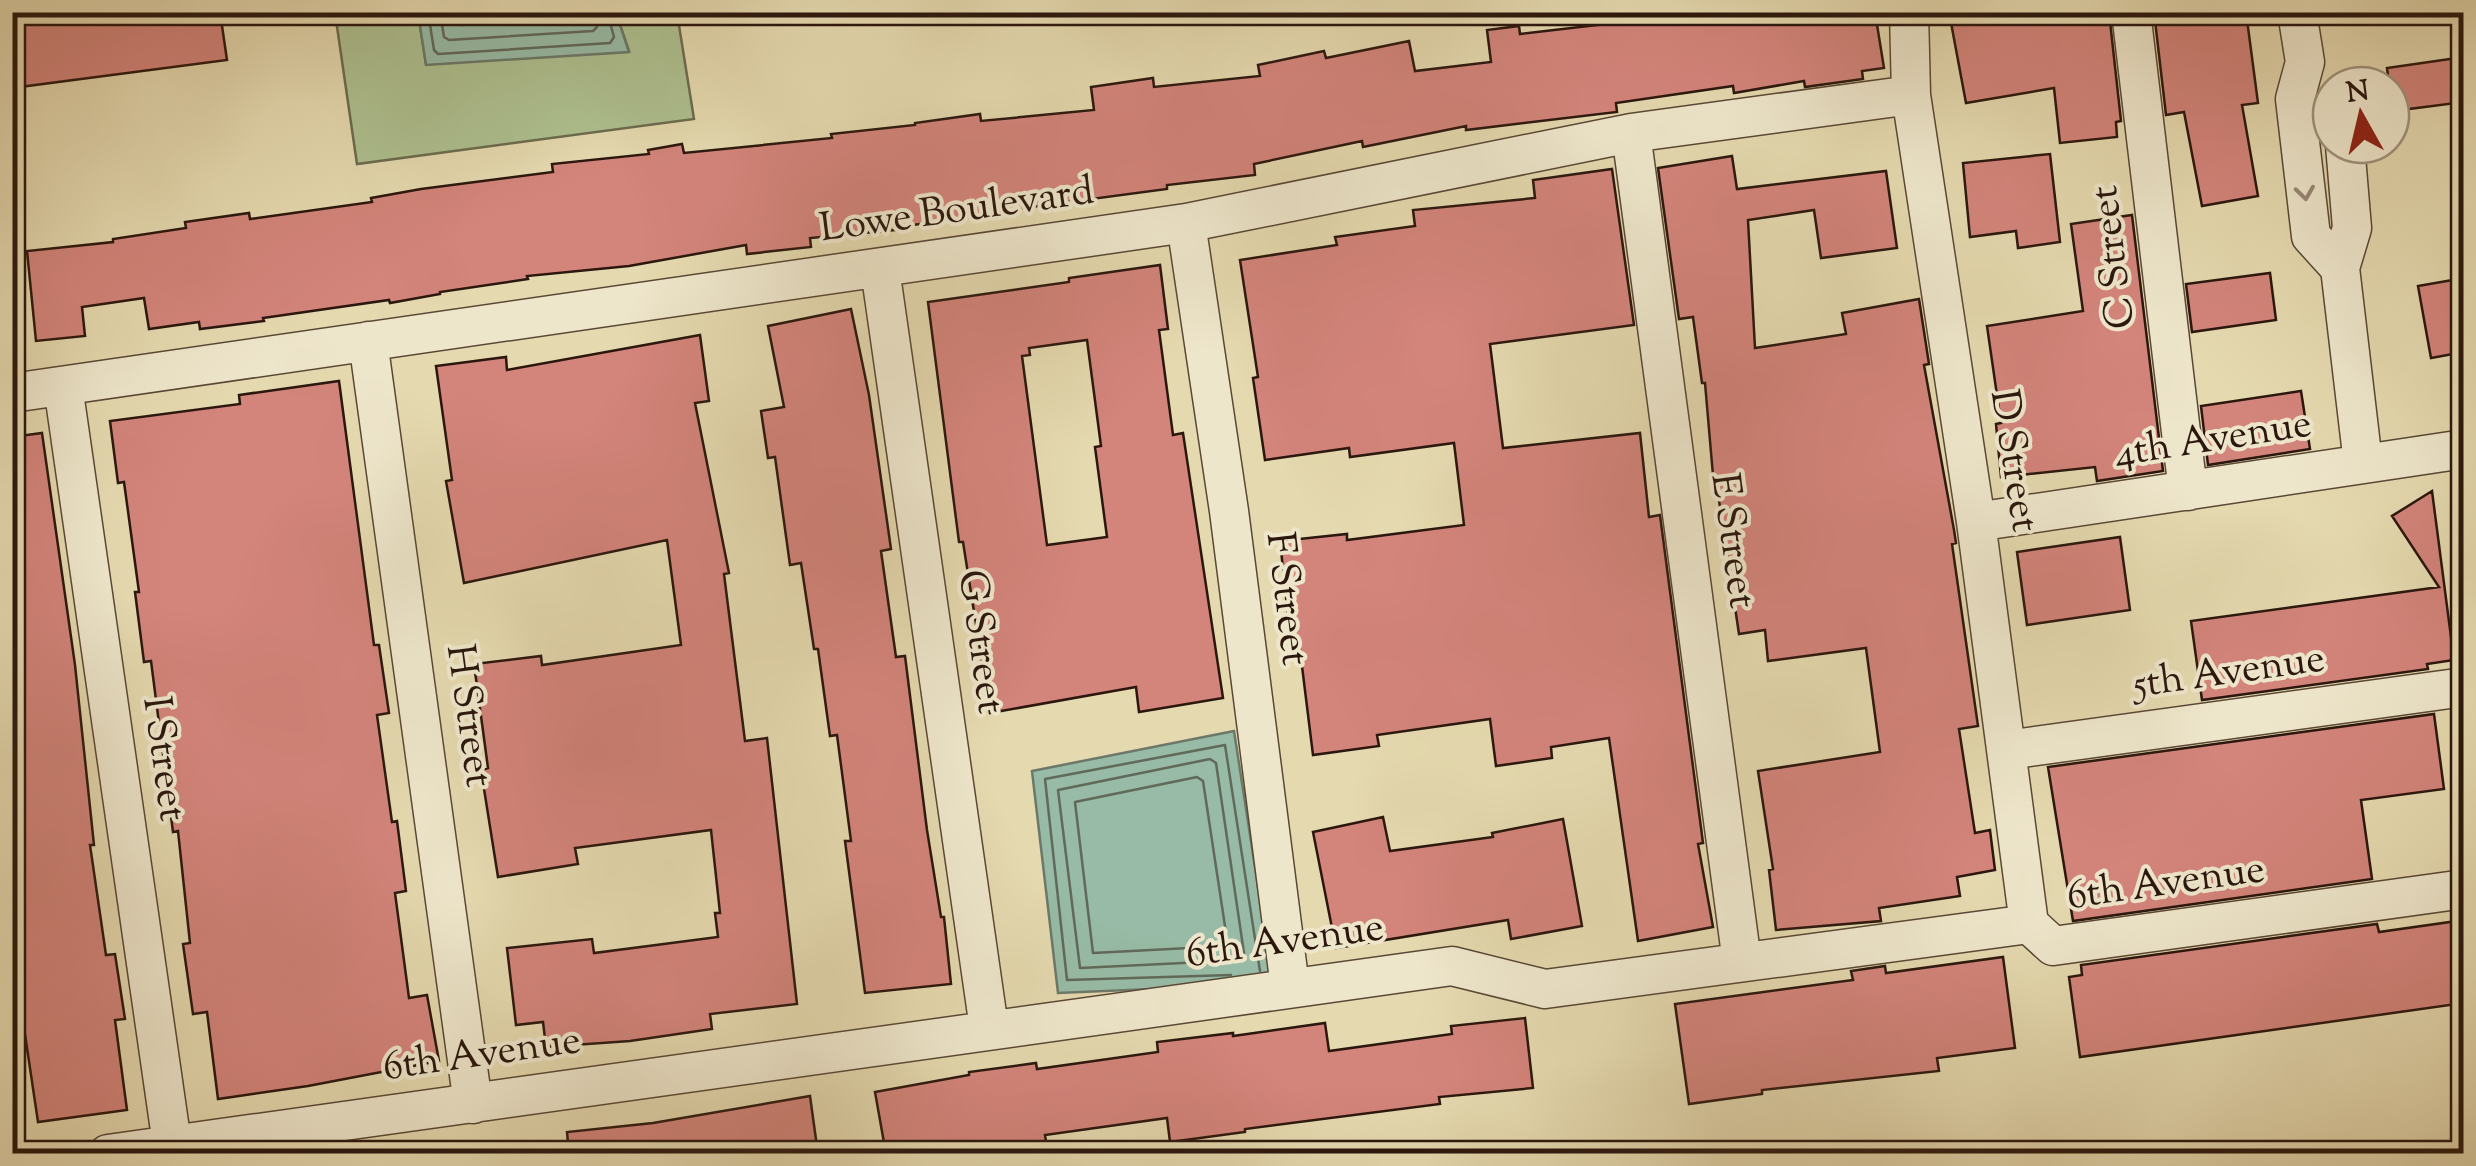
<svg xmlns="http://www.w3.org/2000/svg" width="2476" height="1166" viewBox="0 0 2476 1166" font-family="'Sorts Mill Goudy',serif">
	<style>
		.green { fill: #aec090; stroke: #6c6c4f; stroke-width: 2.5 }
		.water { fill: #97bba6; stroke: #6c7969; stroke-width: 2.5 }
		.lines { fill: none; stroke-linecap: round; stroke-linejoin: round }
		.shore { stroke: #61695a; stroke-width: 2.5 }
		.building { fill: #d3847b; stroke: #2b170e; stroke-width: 2.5; fill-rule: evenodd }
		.street-casing { stroke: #5a4836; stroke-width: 41 }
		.street { stroke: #eee6cb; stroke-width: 38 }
		.oneway { stroke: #968976 }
		.labels { text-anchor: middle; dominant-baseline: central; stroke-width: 8; stroke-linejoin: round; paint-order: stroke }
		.street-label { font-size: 40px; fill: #2b170e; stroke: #eee6cb }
	</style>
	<rect width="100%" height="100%" fill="#e5d9af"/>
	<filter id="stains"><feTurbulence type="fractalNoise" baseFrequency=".002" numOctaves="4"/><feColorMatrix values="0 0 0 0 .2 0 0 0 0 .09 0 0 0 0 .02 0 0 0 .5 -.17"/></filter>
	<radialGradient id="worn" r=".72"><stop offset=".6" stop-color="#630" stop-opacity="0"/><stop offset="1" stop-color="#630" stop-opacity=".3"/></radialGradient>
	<path class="green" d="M335 13H418L426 64 629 51 616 13H677L694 119 357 164Z"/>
	<path class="water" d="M418 13H616L629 52 426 65Z
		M1234 731 1273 984 1058 993 1032 771Z"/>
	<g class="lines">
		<path class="shore" d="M428 12 434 50 438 54 610 43 614 37 607 12
			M440 12 444 37 449 40 593 31 597 27 595 12
			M456 12 457 22 462 25 575 17 580 12
			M1210 759 1216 763 1245 960 1080 968 1058 790Z
			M1197 777 1203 781 1228 946 1093 953 1075 802Z
			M1231 975 1067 980 1045 779 1225 745 1260 971"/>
	</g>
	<path class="building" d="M12 12H220L227 60 12 88Z
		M1709 12H1875L1884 68 1862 71 1863 79 1805 87 1804 81 1734 93 1733 86 1616 103 1617 112 1466 130V126L1363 147 1362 141 1254 164 1255 175 1167 185V189L994 212V214L905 226V229L810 238 811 247 747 254 746 245 629 266 527 276 528 279 440 292V294L390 303 389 300 263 318 264 321 200 329 199 322 149 329 144 298 82 307 85 336 36 341 27 251 113 242V239L186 228 185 222 249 213 250 219 372 202 371 198 421 189 553 172 552 164 649 154 648 150 682 144 684 153 832 138 831 134 915 125V123L980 114 981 121 1094 110 1091 87 1153 78 1154 87 1260 76 1258 65 1324 51 1326 58 1409 41 1415 71 1491 62 1487 30 1519 26 1520 34Z
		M1949 12H2109L2121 121 2116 122 2117 137 2060 143 2054 88 1966 103Z
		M2154 12H2246L2258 103 2242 105 2258 196 2202 206 2184 112 2166 115Z
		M2464 57V102L2393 111 2387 68Z
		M2050 154 2060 242 2018 248 2016 231 1970 237 1963 163Z
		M1732 156 1737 189 1886 171 1897 248 1821 258 1814 210 1748 220 1755 348 1846 334 1842 313 1919 299 1929 364 1924 365 1954 530 1956 543 1952 544 1978 726 1959 729 1975 833 1990 830 1995 870 1957 877 1960 896 1879 908 1881 921 1776 930 1769 870 1773 869 1758 771 1880 752 1866 648 1768 661 1765 630 1739 634 1717 487H1714L1705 383H1702L1693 317 1679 319 1658 168Z
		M1612 169 1634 325 1490 344 1503 448 1640 433 1649 517 1660 515 1703 843 1698 844 1713 927 1638 941 1609 738 1551 747 1552 758 1496 766 1490 719 1377 735 1379 746 1313 755 1299 642 1291 643 1280 541 1347 534V540L1464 525 1454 443 1350 457 1349 448 1265 460 1253 378 1258 377 1240 260 1337 245 1335 237 1415 226 1413 210 1535 198 1533 180Z
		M2132 215 2163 471 2097 481 2095 467 2001 477 1996 424 2001 423 1987 326 2083 311 2071 224Z
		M1160 265 1168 329 1159 330 1173 435 1183 433 1223 698 1139 712 1136 687 990 713 963 542H959L928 302 1069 282V278ZM1087 340 1101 446 1095 447 1107 537 1047 545 1022 356 1030 355 1029 348Z
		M2270 273 2276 320 2192 332 2186 284Z
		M2464 278V352L2431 358 2418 286Z
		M851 309 869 395 891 549 881 551 896 657 905 656 927 830 941 917H944L951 984 865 993 845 841H851L837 735 830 736 818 649H814L801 563 790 565 775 457 768 458 761 411 784 407 768 326Z
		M700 335 709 401 695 403 729 573 724 574 745 741 767 738 797 1004 710 1014 712 1029 630 1041 546 1047 543 1022 516 1025 507 948 592 939 594 953 718 937 715 913H720L711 830 575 848 578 864 498 877 481 770 488 768 474 664 541 656 542 665 681 645 667 540 464 583 446 481 452 480 436 366 506 357 507 370Z
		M339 381 374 645H379L389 713 377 715 392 822 397 821 406 891 395 893 409 998 427 995 439 1061 308 1086 218 1099 207 1012 193 1014 183 944 190 943 178 831 173 832 151 661 144 662 135 592H139L124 482 118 483 110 421 240 404 239 395Z
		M2301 391 2310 449 2208 465 2201 406Z
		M42 433 75 665 94 845H90L106 955 115 954 125 1019 115 1020 127 1110 38 1122 15 967 20 966 12 907V437Z
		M2432 491 2454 660 2427 664 2428 669 2202 700 2191 621 2439 587 2392 516Z
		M2120 537 2130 610 2027 625 2017 552Z
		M2434 714 2444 789 2361 800 2372 879 2073 921 2048 767Z
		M1383 817 1390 851 1493 837 1492 833 1563 819 1582 926 1511 939 1508 920 1336 948 1313 832Z
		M2464 920V1003L2080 1057 2069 977 2082 975 2081 965 2377 924 2379 932Z
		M2003 957 2015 1048 1937 1058 1939 1071 1762 1090V1094L1689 1104 1675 1004 1853 980 1851 971 1885 966 1886 973Z
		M1525 1018 1533 1088 1439 1097 1440 1104 1245 1129V1132L1170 1142 1167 1118 1045 1135 1048 1154H886L875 1092 969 1075V1072L1036 1063 1037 1069 1158 1052 1157 1042 1233 1033V1036L1325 1023 1329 1051 1452 1034 1451 1026Z
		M810 1096 818 1154H569L567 1132 653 1123Z"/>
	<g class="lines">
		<g class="street-casing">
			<path id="street" d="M1909 12 1911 95 1976 522 2029 924
				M2131 12 2188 491
				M2297 12 2305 62 2295 99 2311 236 2340 268
				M1631 133 1742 962
				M2345 145 2352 228 2340 268 2363 463
				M1186 223 1229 511 1290 987
				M880 269 989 1028
				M368 341 473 1104
				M63 386 172 1144
				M12 393 1186 223 1631 133 1911 95
				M1976 522 2464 449
				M2007 750 2464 687
				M2029 924 2053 946 2464 889
				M108 1154 1452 966 1545 989 2029 924"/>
		</g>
		<use href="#street" class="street"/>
	</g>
	<defs><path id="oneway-chevron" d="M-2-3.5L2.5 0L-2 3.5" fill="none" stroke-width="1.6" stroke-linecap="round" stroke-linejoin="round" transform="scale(2.5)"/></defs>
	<use class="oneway" href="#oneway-chevron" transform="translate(2305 193) rotate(82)"/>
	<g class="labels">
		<g class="street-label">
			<text transform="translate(957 212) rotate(-8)">Lowe Boulevard</text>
			<text transform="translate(2115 257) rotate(-97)">C Street</text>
			<text transform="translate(2213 441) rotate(-9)">4th Avenue</text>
			<text transform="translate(2012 461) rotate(81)">D Street</text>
			<text transform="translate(1731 541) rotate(82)">E Street</text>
			<text transform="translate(1285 599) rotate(83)">F Street</text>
			<text transform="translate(979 642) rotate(82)">G Street</text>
			<text transform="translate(2229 674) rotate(-8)">5th Avenue</text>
			<text transform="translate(467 716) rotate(82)">H Street</text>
			<text transform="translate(162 759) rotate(82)">I Street</text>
			<text transform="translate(2166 885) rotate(-8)">6th Avenue</text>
			<text transform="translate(1285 943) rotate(-8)">6th Avenue</text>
			<text transform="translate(482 1056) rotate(-8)">6th Avenue</text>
		</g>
	</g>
	<rect width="2476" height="1166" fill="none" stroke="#e5d9af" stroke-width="50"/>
	<rect x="15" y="15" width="2446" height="1136" fill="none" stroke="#2b170e" stroke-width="5"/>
	<rect x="25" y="25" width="2426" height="1116" fill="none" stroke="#2b170e" stroke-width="2.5"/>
	<g transform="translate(2361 115) rotate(352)"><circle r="48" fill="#eee6cb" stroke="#a0937f" stroke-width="2.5"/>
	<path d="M0-8L18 38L0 25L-18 38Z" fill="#8f2418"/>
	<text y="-15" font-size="28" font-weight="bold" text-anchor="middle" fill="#2b170e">N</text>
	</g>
	<rect width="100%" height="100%" filter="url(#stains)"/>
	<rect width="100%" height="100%" fill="url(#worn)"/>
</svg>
